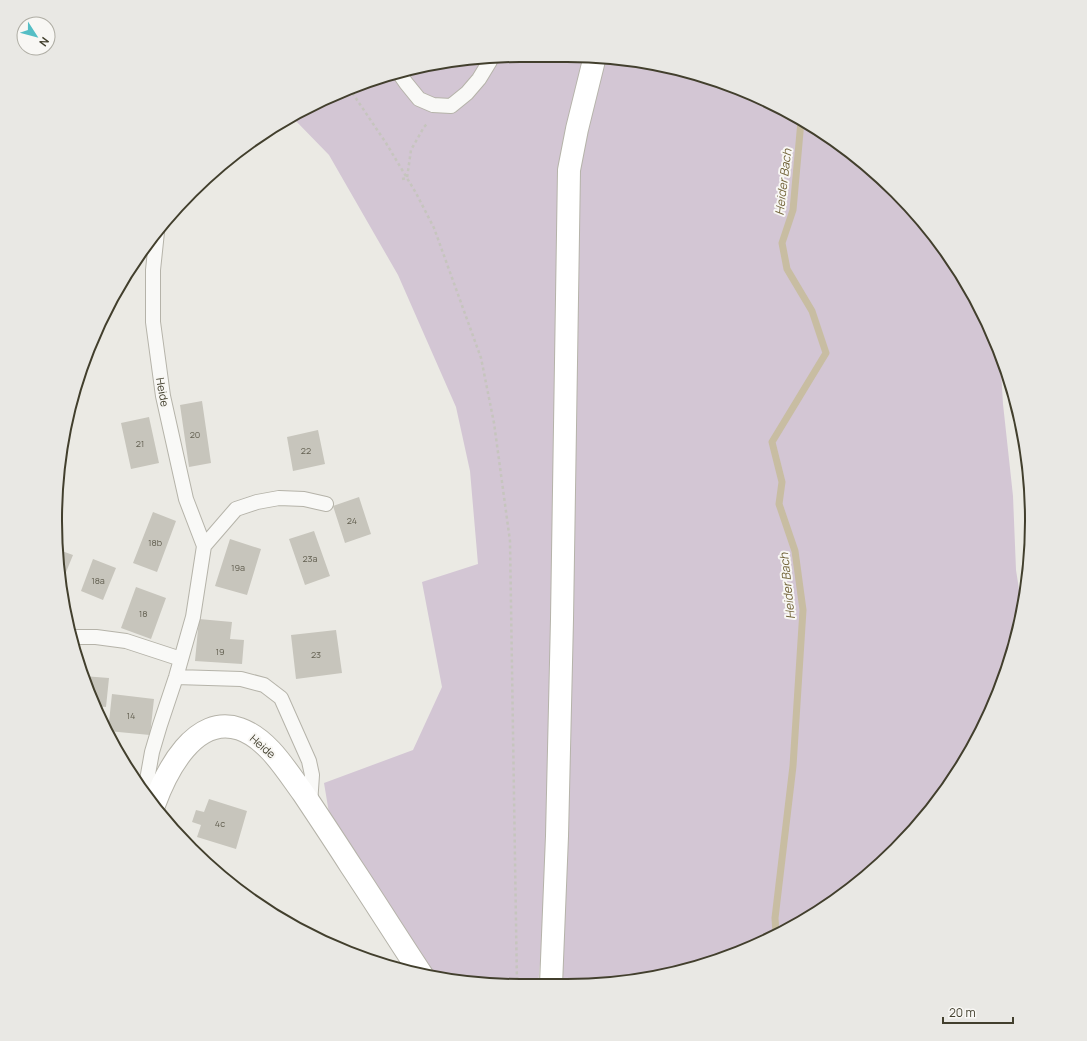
<svg xmlns="http://www.w3.org/2000/svg" width="1087" height="1041" viewBox="0 0 1087 1041" font-family="Manrope,sans-serif">
	<style>
		.green { fill: #d3c6d4 }
		.lines { fill: none; stroke-linecap: round; stroke-linejoin: round }
		.stream { stroke: #c8bda2; stroke-width: 7 }
		.building { fill: #c7c5bc }
		.lane-casing { stroke: #b5b3a9; stroke-width: 16 }
		.secondary-casing { stroke: #b5b3a9; stroke-width: 24 }
		.path { stroke: #c6c5be; stroke-width: 2.5; stroke-dasharray: 3 3; stroke-linecap: butt }
		.lane { stroke: #f9f9f7; stroke-width: 14 }
		.secondary { stroke: #fff; stroke-width: 22 }
		.labels { text-anchor: middle; dominant-baseline: central; stroke-width: 4; stroke-linejoin: round; paint-order: stroke }
		.number-label { font-size: 9px; fill: #636051 }
		.street-label { font-size: 11px; fill: #423f2d; stroke: #f8f7f4 }
		.water-label { font-size: 12px; font-style: italic; fill: #73653a; stroke: #f8f7f4 }
		.rim { fill: none; stroke: #423f2d; stroke-width: 2 }
	</style>
	<rect width="100%" height="100%" fill="#ebeae4"/>
	<path class="green" d="M594 56 576 129 552 836 538 985 520 986 436 978 432 970 369 876 329 813 324 783 413 750 442 687 422 582 478 564 470 471 456 407 398 275 329 155 294 119 342 91 429 64Z
		M597 56 687 71 773 103 850 151 917 214 970 288 1000 354 1003 404 1013 496 1016 570 1022 608 1016 641 984 727 936 804 873 871 799 924 716 961 627 982 556 985 569 223Z"/>
	<g class="lines">
		<path class="stream" d="M776 934 775 918 793 766 803 610 795 551 779 504 782 482 772 442 826 353 812 311 787 269 782 243 793 210 801 121"/>
	</g>
	<path class="building" d="M202 401 211 463 189 467 180 405Z
		M149 417 159 463 131 469 121 423Z
		M318 430 325 464 293 471 287 437Z
		M359 497 371 534 345 543 333 506Z
		M153 512 176 521 157 572 133 563Z
		M314 531 330 576 305 585 289 539Z
		M230 539 261 549 247 595 215 586Z
		M59 550 73 555 60 587 59 581Z
		M93 559 116 568 103 600 81 591Z
		M136 587 166 598 151 639 121 628Z
		M199 619 232 622 230 639 244 640 242 664 195 661Z
		M336 630 342 673 296 679 291 635Z
		M83 676 109 678 106 707 96 706Z
		M112 694 154 699 150 735 108 731Z
		M209 799 247 811 236 849 197 837 201 825 192 822 196 810 204 812Z"/>
	<g class="lines">
		<g class="lane-casing">
			<path id="lane" d="M399 73 406 83 419 99 433 105 451 106 467 93 479 79 490 61
				M204 546 236 509 257 502 279 498 304 499 326 504
				M72 637H96L126 641 181 659
				M176 677 241 679 264 685 281 698 309 761 312 775 310 804
				M157 798 147 780 152 752 160 725 176 677 193 617 204 546 186 499 163 396 153 322V270L157 232"/>
		</g>
		<g class="secondary-casing">
			<path id="secondary" d="M154 805C166 772 195 713 240 729 268 739 286 770 303 793 319 817 335 841 351 866 375 902 398 939 422 975
				M551 985 557 836 562 619 569 170 577 129 595 56"/>
		</g>
		<path class="path" d="M349 88 386 143 416 193 434 228 481 358 494 423 510 541 517 986
			M402 179 407 178 411 150 424 127 428 123"/>
		<use href="#lane" class="lane"/>
		<use href="#secondary" class="secondary"/>
	</g>
	<g class="labels">
		<g class="number-label">
			<text x="195" y="434">20</text>
			<text x="140" y="443">21</text>
			<text x="306" y="450">22</text>
			<text x="352" y="520">24</text>
			<text x="155" y="542">18b</text>
			<text x="310" y="558">23a</text>
			<text x="238" y="567">19a</text>
			<text x="98" y="580">18a</text>
			<text x="143" y="613">18</text>
			<text x="220" y="651">19</text>
			<text x="316" y="654">23</text>
			<text x="131" y="715">14</text>
			<text x="220" y="823">4c</text>
		</g>
		<g class="street-label">
			<text transform="translate(163 392) rotate(80)">Heide</text>
			<text transform="translate(263 746) rotate(41)">Heide</text>
		</g>
		<g class="water-label">
			<text transform="translate(783 182) rotate(-83)">Heider Bach</text>
			<text transform="translate(787 586) rotate(-96)">Heider Bach</text>
		</g>
	</g>
	<path d="M0 0H1087V1041H0ZM520 62H567A458 458 0 0 1 1025 520V521A458 458 0 0 1 567 979H520A458 458 0 0 1 62 521V520A458 458 0 0 1 520 62Z" fill="#e9e8e4" fill-rule="evenodd"/>
	<path class="rim" d="M520 62H567A458 458 0 0 1 1025 520V521A458 458 0 0 1 567 979H520A458 458 0 0 1 62 521V520A458 458 0 0 1 520 62Z"/>
	<g transform="translate(36 36) rotate(126)"><circle r="19" fill="#f8f7f4" stroke="#afada4"/>
	<path d="M0-3L7 15L0 10L-7 15Z" fill="#54bec5"/>
	<text y="-6" font-size="11" font-weight="bold" text-anchor="middle" fill="#423f2d">N</text>
	</g>
	<path d="M943 1017v6h70v-6" fill="none" stroke="#423f2d" stroke-width="2"/>
	<text x="949" y="1017" font-size="12" fill="#423f2d" stroke="#f8f7f4" stroke-width="3" paint-order="stroke">20 m</text>
</svg>
